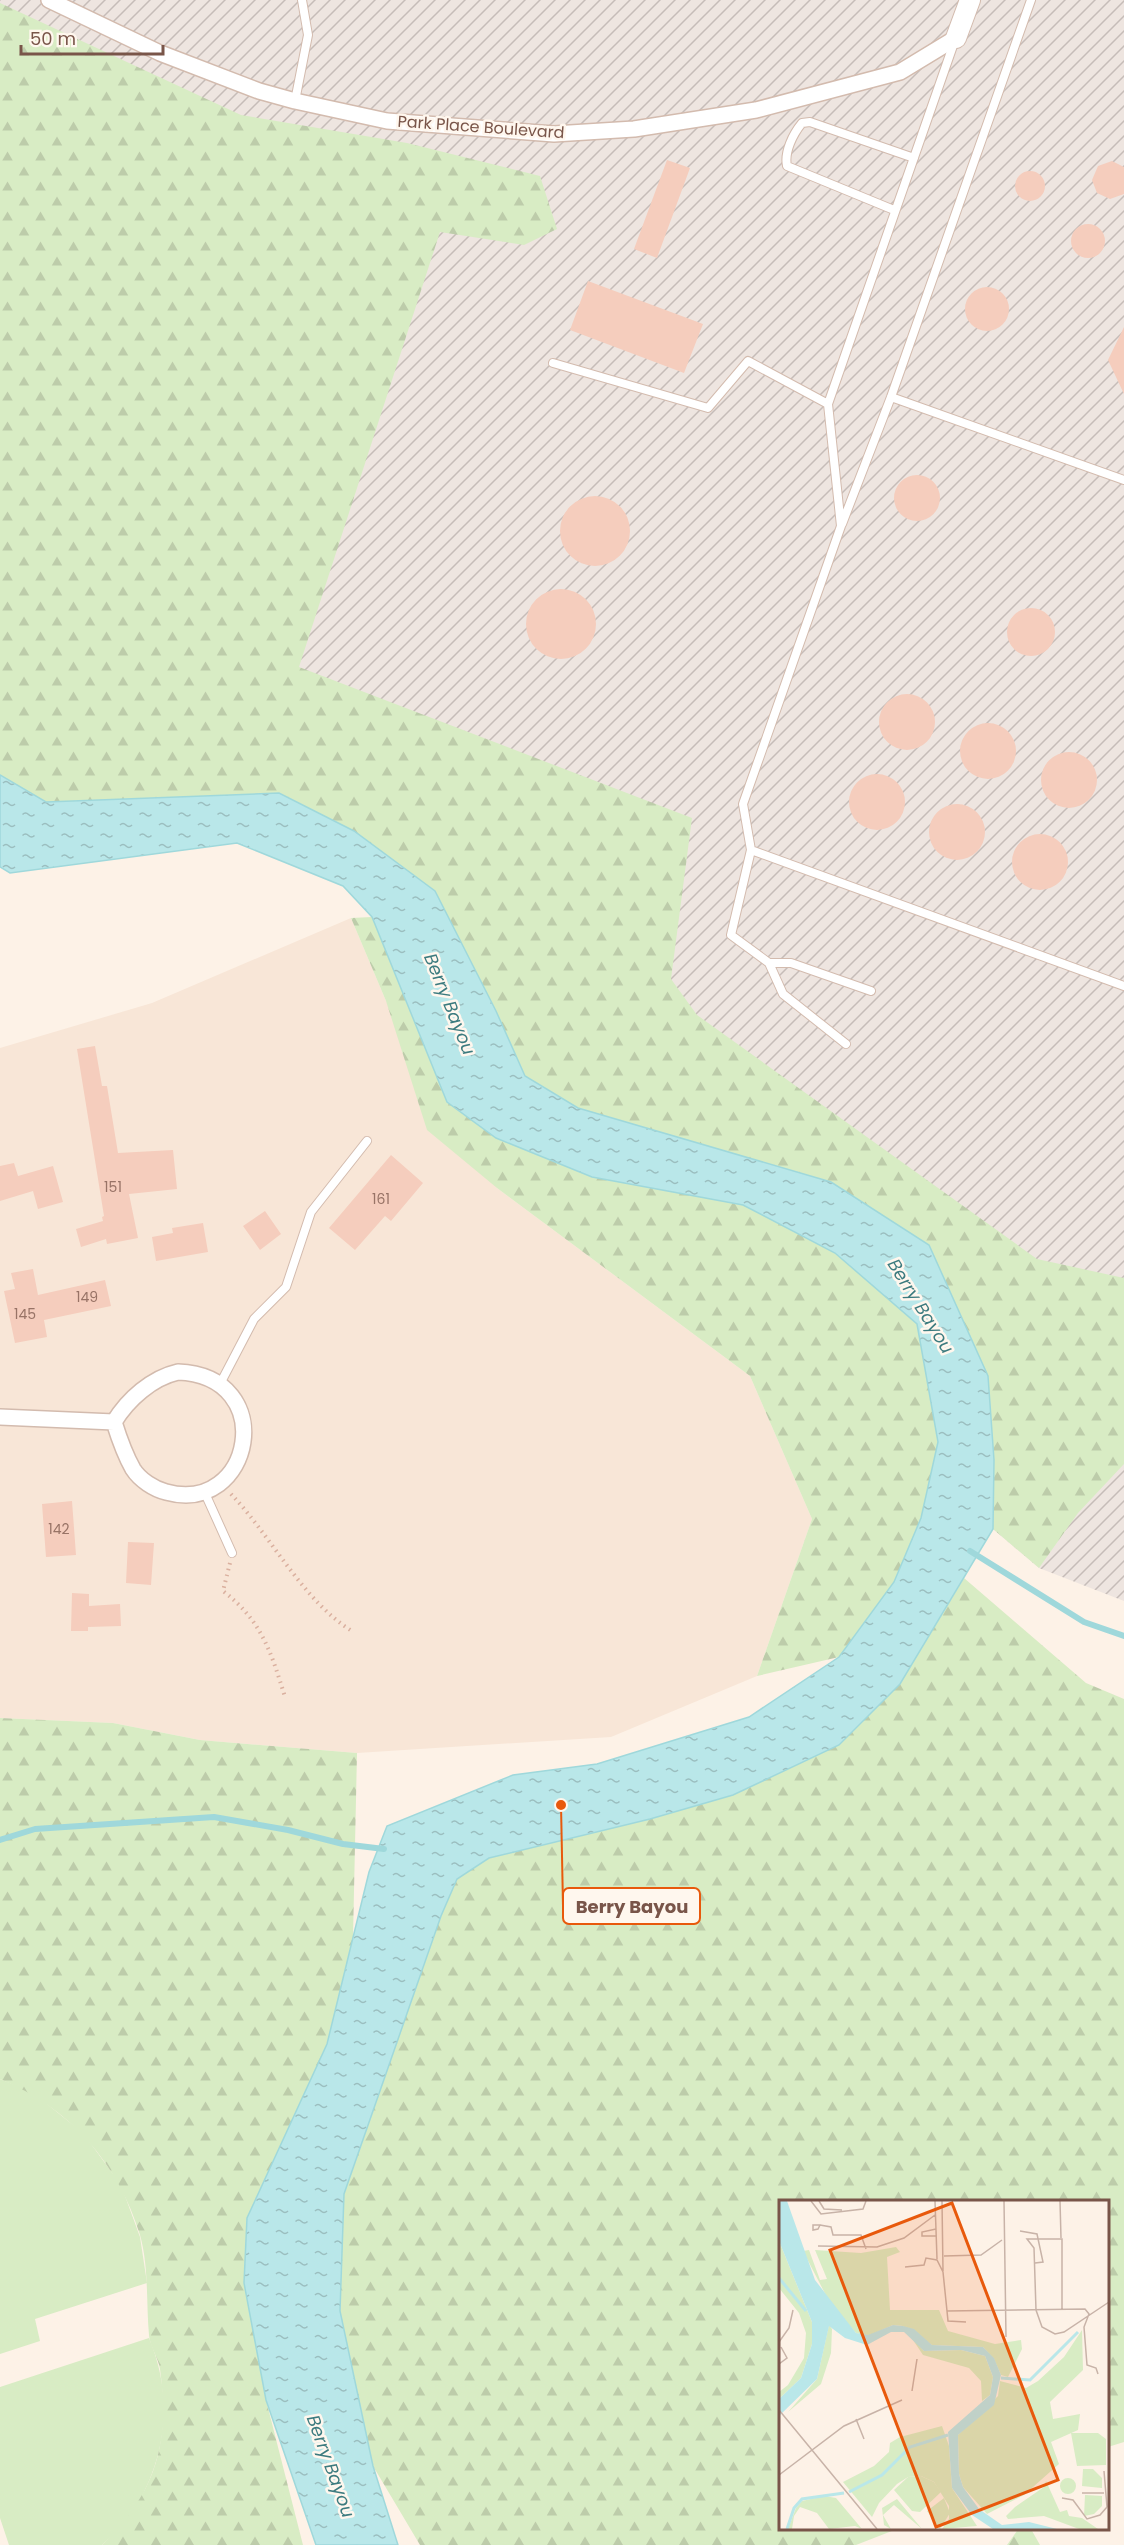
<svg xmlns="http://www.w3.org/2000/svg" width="1124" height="2545" viewBox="0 0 1124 2545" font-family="Poppins,sans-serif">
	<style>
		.residential { fill: #f8e6d7 }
		.industrial { fill: url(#industrial-furrows) }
		.grass { fill: #d8ecc4 }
		.forest { fill: url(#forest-firs) }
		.water { fill: url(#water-ripples); stroke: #9fd8db; stroke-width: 1.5 }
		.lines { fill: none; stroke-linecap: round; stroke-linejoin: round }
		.stream { stroke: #9fd8db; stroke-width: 6 }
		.building { fill: #f5cdbd }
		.service-casing { stroke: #d3bbae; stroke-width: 10 }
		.minor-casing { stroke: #d3bbae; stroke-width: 18 }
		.tertiary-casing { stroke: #d3bbae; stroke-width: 22 }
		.path { stroke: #dab09f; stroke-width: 4; stroke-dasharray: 1.5 4.5; stroke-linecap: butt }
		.service { stroke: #fff; stroke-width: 8 }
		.minor { stroke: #fff; stroke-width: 15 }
		.tertiary { stroke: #fff; stroke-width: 20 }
		.labels { text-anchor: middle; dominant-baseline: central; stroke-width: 5; stroke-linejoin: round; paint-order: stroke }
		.number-label { font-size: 14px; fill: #987366 }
		.street-label { font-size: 16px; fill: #795549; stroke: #fff7ee }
		.water-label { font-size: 18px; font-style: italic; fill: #3c7b7f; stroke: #fff7ee }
		.inset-river { fill: none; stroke: #b9e7e9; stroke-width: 3 }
		.inset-road { fill: none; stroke: #c8b3a8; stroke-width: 1.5 }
		.view { fill: #e8590c; fill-opacity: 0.15; stroke: #e8590c; stroke-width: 3 }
		.inset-edge { fill: none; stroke: #795549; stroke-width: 3 }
		.leader { fill: none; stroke: #e8590c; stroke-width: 2 }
		.callout-dot { fill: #e8590c; stroke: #fff7ee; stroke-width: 2 }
		.callout { fill: #fff7ee; stroke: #e8590c; stroke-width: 2 }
		.callout-label { font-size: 18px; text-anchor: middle; font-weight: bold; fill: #795549 }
	</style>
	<defs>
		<pattern id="industrial-furrows" width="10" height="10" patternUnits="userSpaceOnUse" patternTransform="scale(1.5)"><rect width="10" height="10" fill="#eee5e0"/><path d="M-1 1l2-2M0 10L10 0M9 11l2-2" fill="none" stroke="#c6bcb8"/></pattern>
		<pattern id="forest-firs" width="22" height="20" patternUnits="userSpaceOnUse" patternTransform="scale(1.5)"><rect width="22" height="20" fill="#d8ecc4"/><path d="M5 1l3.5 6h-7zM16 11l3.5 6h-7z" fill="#bdccaa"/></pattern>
		<pattern id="water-ripples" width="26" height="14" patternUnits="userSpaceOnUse" patternTransform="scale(1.5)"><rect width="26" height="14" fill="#b9e7e9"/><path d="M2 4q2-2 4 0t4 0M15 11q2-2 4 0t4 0" fill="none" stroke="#9bbebf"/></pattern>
	</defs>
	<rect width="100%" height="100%" fill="#fdf2e7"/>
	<path class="residential" d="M351 918 386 1001 497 1188 750 1376 812 1519 757 1676 611 1737 357 1753 200 1740 113 1723 0 1718V1048L152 1003Z"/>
	<path class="industrial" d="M0 0H1124V1601L1039 1568 993 1529 994 1460 435 891 0 775Z"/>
	<path class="grass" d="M0 2079 32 2092 83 2133 121 2185 140 2237 147 2283 35 2319 40 2341 0 2354Z
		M149 2338C175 2400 166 2464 128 2519 121 2529 110 2537 102 2545H9L0 2518V2387Z"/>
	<path class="forest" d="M0 3 241 115 407 143 540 176 557 229 524 245 440 232 299 667 692 818 671 979 697 1015 1037 1259 1124 1278V1464L1078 1513 1039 1568 993 1529 994 1460 988 1376 831 1182 578 1108 525 1076 496 1011 435 891 279 793 45 802 0 775Z
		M372 917 447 1102 496 1138 592 1177 743 1204 835 1253 917 1324 938 1442 921 1518 894 1582 839 1657 757 1676 812 1519 750 1376 497 1188 427 1130 386 1001 351 918Z
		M964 1578 1086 1683 1124 1699V2442L1108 2447V2202H780V2528L897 2529 856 2545H420L373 2466 340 2311 344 2194 441 1916 457 1879 489 1858 650 1819 900 1684Z
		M0 1718 113 1723 200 1740 357 1753 353 1938 327 2044 247 2218 244 2283 266 2400 303 2545H102C156 2492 170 2444 160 2369 158 2357 150 2347 149 2335 146 2302 149 2267 140 2235 118 2163 70 2108 0 2079Z
		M1019 2528 1031 2529 1040 2545H1007Z"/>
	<path class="water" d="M0 775 46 802 279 793 354 831 435 891 496 1011 525 1076 578 1108 831 1182 929 1245 988 1376 994 1460 993 1529 900 1684 839 1745 733 1795 650 1819 489 1858 457 1879 441 1916 344 2194 340 2311 373 2466 398 2545H316L266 2400 244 2283 247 2218 327 2044 369 1872 387 1826 513 1775 597 1764 749 1717 839 1657 894 1582 921 1518 938 1442 917 1324 835 1253 743 1205 592 1177 496 1138 447 1102 372 917 343 886 237 843 10 873 0 867Z"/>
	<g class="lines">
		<path class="stream" d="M970 1551 1084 1622 1124 1636
			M0 1840 35 1829 214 1817 288 1830 343 1844 384 1849"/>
	</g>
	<path class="building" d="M667 160 690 168 657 258 634 249Z
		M1112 161 1124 167V194L1110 199 1097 193 1092 180 1098 166Z
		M1015 186a15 15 0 1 1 30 0a15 15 0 1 1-30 0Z
		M1071 241a17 17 0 1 1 34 0a17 17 0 1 1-34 0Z
		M588 281 703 324 684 373 570 330Z
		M965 309a22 22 0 1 1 44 0a22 22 0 1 1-44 0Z
		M1124 327V394L1108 360Z
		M894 498a23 23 0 1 1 46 0a23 23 0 1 1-46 0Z
		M560 531a35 35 0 1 1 70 0a35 35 0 1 1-70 0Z
		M526 624a35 35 0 1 1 70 0a35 35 0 1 1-70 0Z
		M1007 632a24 24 0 1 1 48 0a24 24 0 1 1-48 0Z
		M879 722a28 28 0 1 1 56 0a28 28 0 1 1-56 0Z
		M960 751a28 28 0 1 1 56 0a28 28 0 1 1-56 0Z
		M1041 780a28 28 0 1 1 56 0a28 28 0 1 1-56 0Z
		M849 802a28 28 0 1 1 56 0a28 28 0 1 1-56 0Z
		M929 832a28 28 0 1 1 56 0a28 28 0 1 1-56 0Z
		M1012 862a28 28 0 1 1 56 0a28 28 0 1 1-56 0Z
		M95 1046 102 1086H107L118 1153 173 1150 177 1189 129 1194 138 1238 107 1244 106 1239 81 1247 76 1229 103 1221 102 1217 104 1216 77 1049Z
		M391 1155 423 1183 391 1221 385 1216 355 1250 329 1228Z
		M14 1163 18 1176 53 1166 63 1202 38 1209 33 1191 0 1201V1166Z
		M265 1211 281 1234 260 1250 243 1226Z
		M203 1223 208 1252 156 1261 152 1237 173 1233 172 1228Z
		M33 1269 38 1295 105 1280 111 1306 44 1320 47 1337 15 1343 4 1291 15 1289 11 1273Z
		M72 1501 76 1555 46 1557 42 1504Z
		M128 1542 154 1543 151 1585 126 1583Z
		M72 1593 89 1594V1606L120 1604 121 1626 88 1627V1631H71Z"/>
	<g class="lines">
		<g class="service-casing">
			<path id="service" d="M295 101 308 35 302 0
				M894 210 787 166C784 152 793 134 802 123L810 122 914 158
				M553 363 708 408 748 361 828 404 841 526 743 804 751 850 1124 986
				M891 397 1124 480
				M828 404 955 40
				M842 524 891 397 1031 0
				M751 850 731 935 769 963H791L871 991
				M769 963 783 994 846 1044
				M220 1384 254 1319 286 1287 311 1212 367 1141
				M204 1491 232 1553"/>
		</g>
		<g class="minor-casing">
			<path id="minor" d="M49 0 160 53 259 91 295 101 387 121 554 134 634 129 756 110 900 72 956 38
				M178 1372C280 1376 253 1516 166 1492 154 1489 140 1480 133 1469 125 1455 119 1438 114 1422 128 1399 152 1378 178 1372Z
				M0 1417 114 1422"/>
		</g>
		<g class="tertiary-casing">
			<path id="tertiary" d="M956 38 970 0"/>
		</g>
		<path class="path" d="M231 1494C271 1536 304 1602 352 1631
			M230 1563 223 1591C262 1621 271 1652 285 1697"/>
		<use href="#service" class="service"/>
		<use href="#minor" class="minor"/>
		<use href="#tertiary" class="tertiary"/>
	</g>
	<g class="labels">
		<g class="number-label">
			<text x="113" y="1187">151</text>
			<text x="381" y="1199">161</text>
			<text x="87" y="1297">149</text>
			<text x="25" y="1314">145</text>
			<text x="59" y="1529">142</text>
		</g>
		<g class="street-label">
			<text transform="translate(481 127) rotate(4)">Park Place Boulevard</text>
		</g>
		<g class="water-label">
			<text transform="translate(450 1004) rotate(68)">Berry Bayou</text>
			<text transform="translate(921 1306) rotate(58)">Berry Bayou</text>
			<text transform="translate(331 2466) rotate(70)">Berry Bayou</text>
		</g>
	</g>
	<g transform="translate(779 2200)">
		<rect width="330" height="330" fill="#fdf2e7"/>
		<path d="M292 233H319L327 239V265L298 266ZM304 269H314L323 278V288L303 286ZM142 276 155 282 162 292 141 312 133 311 115 290 129 277ZM281 286a8 8 0 1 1 16 0a8 8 0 1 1-16 0ZM306 295 323 296V306L315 314 305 316ZM165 298 171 313 161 329 148 311ZM118 299 143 329 115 305 104 315 112 329 105 325 103 308Z" fill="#d8ecc4"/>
		<path d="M0 41 33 122V144L22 178 0 199V192L9 185 25 158 27 133 20 113 0 88ZM117 47 121 52 108 57 111 110H160L169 131 216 144 242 140 243 149 229 177 222 175 215 159 204 147 153 145 124 126 114 125 89 136 77 133 52 105 24 51 30 50 41 80 48 79 36 50 82 53ZM50 125 53 129 52 153 42 184 9 212 38 179ZM303 130 304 170 271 202 274 219 301 214 299 230 272 242 280 264 245 295 208 314 184 287 180 274 179 235 219 196 221 181 247 188 259 181 285 157ZM130 134 145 151 182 150 206 156 214 177 211 195 203 201 202 181 190 168 144 155ZM163 226 170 246 173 288 198 326 163 329 170 319V306L155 282 142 276 129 277 118 284 100 303 93 317 64 282 95 266 110 252 111 243 121 237ZM267 281 281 312 288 310 290 316 303 318 319 329H300L265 316 229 319 227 316 236 307 265 287ZM45 296 57 298 83 329 76 326 50 329 38 313 21 307 15 316 13 329H9L17 308 23 301Z" fill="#d8ecc4"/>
		<path d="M0 1H8L36 80 77 133 89 135 114 125 124 126 135 129 153 145 204 147 215 158 222 175 215 205 179 235 180 274 184 287 200 309 223 325 250 322 278 329H214L193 315 173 288 169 232 211 195 214 177 206 156 182 150 145 151 125 132H112L88 145 66 138 50 126 38 179 0 216V199L22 178 33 144V122L0 41Z" fill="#b9e7e9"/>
		<path class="inset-river" d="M0 78 27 111M222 178 251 180 299 132M70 292 103 275 131 247 169 235M8 329 15 308 23 299 65 293"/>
		<path class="inset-road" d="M32 1 42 14 84 9 87 1M40 1 45 9 63 10M156 1 158 59M163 1 164 71M225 1 227 137M281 1 282 38M41 25 52 27 54 35H82L87 49M41 25 39 29 34 30V25ZM157 29 143 32V36H157M241 31 258 34 264 62 256 63M39 46 98 47 125 38 156 15M165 56 202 55 223 40M126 67 145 65 147 58 158 60 164 72 168 111 306 109 310 114 305 127 308 165 317 168 319 174M283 109V39H248L255 48 257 110 263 127 276 134 285 132 330 102M168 111 169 121 187 122M0 142 10 128 14 110M0 164 8 158 2 147M133 191 138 159M0 210 98 329M77 219 85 239M325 271 328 307M0 275 65 226 123 200M303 293H325M283 298 294 300 308 319 321 315 328 307"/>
		<path class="view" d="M173 3 279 280 157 327 51 50Z"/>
		<rect width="330" height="330" class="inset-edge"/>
	</g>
	<path class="leader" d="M561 1805L563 1906"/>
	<circle class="callout-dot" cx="561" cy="1805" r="6"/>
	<rect class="callout" x="563" y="1888" width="137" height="36" rx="6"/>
	<g class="callout-label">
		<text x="632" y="1913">Berry Bayou</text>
	</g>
	<path d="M21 45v9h142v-9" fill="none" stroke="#795549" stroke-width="3"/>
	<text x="30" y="45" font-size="18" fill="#795549" stroke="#fff7ee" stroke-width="4.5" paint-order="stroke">50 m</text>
</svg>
